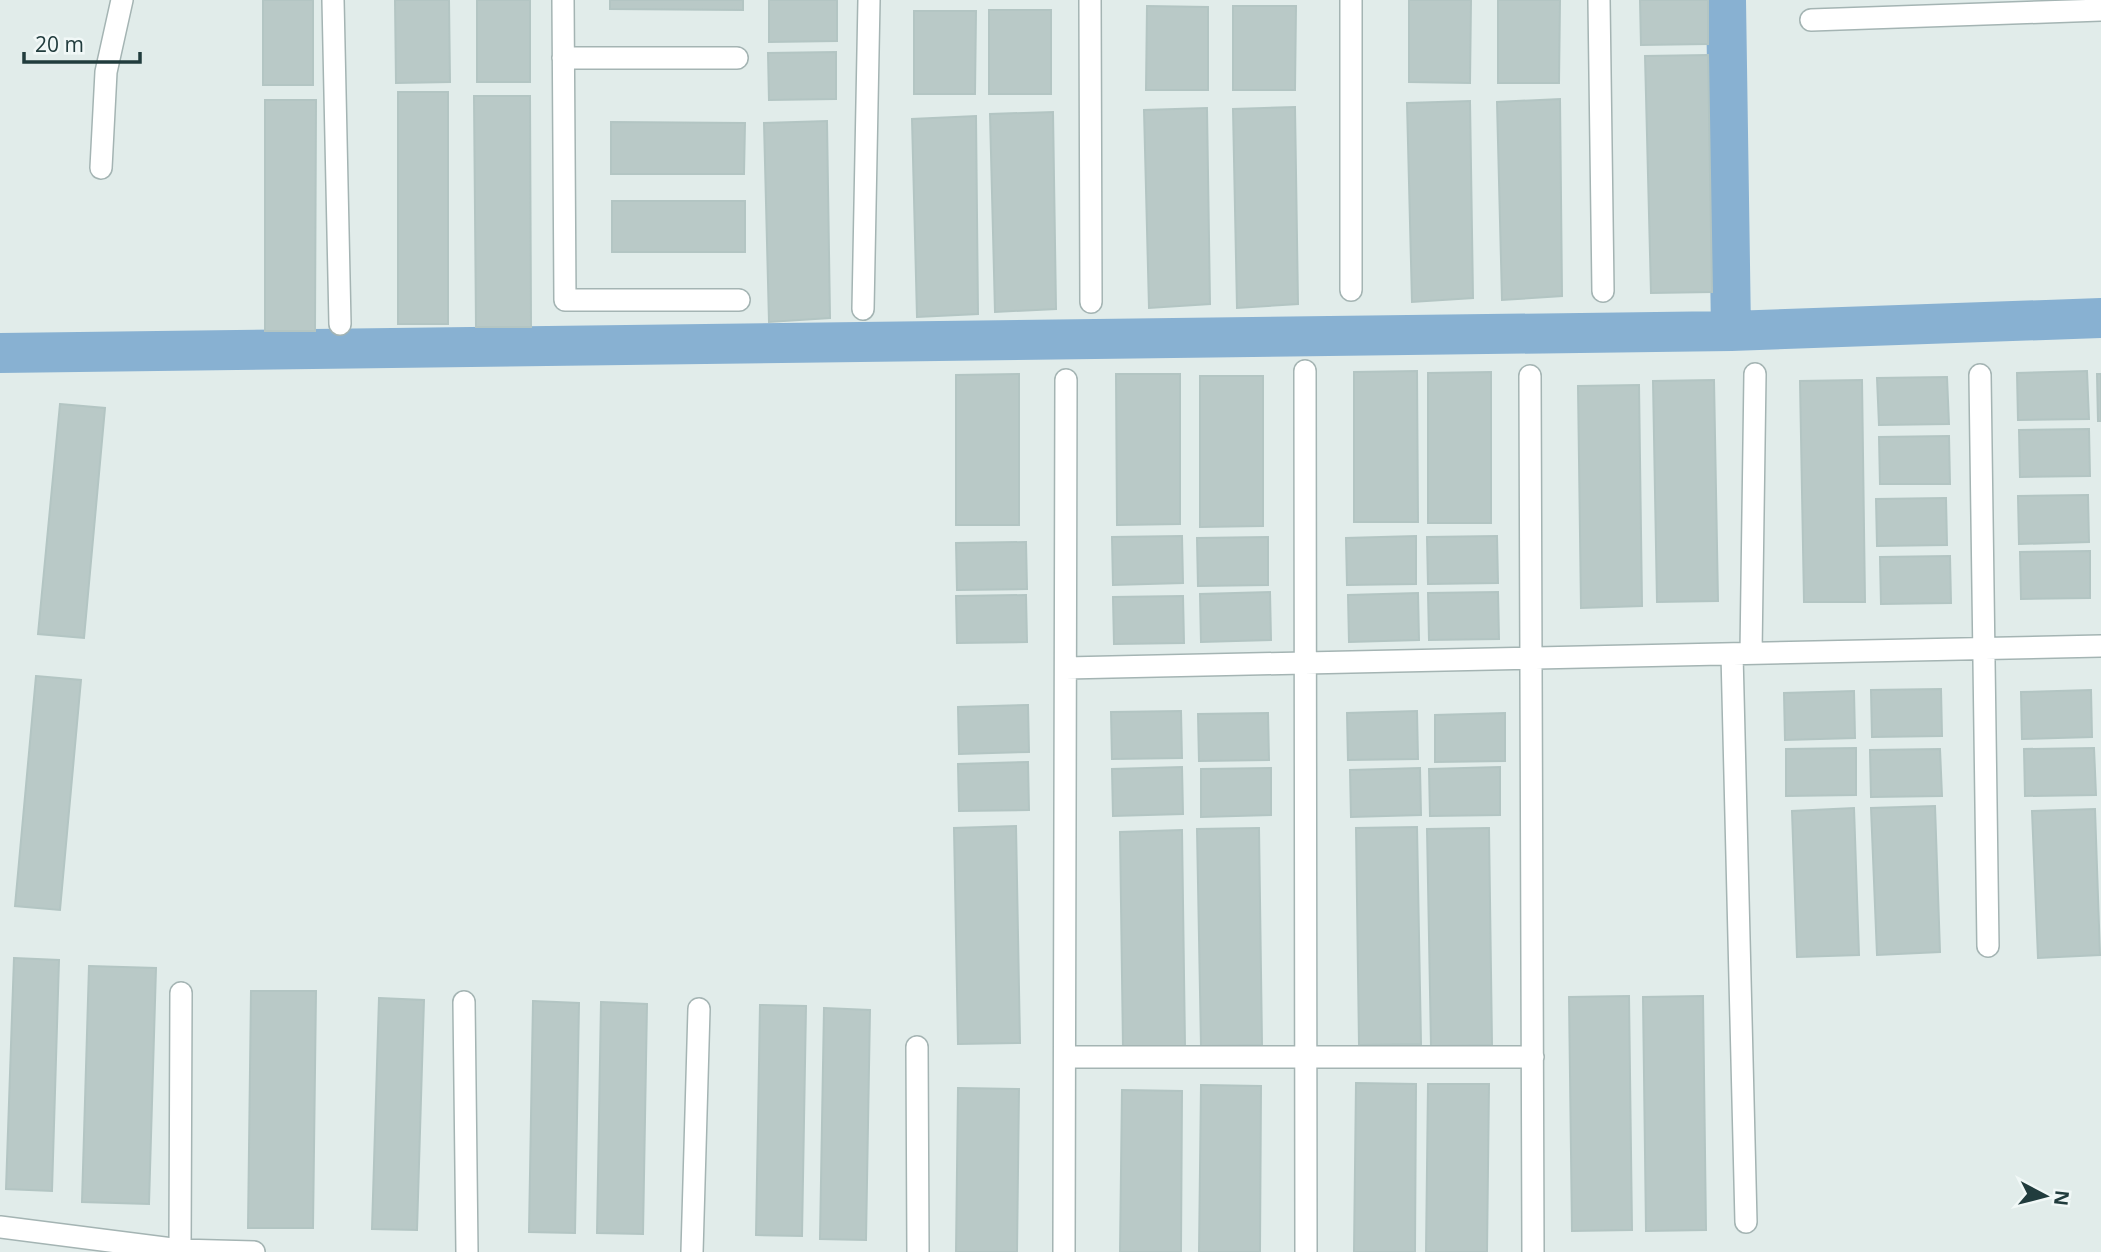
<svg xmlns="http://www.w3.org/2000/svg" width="2101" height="1252" viewBox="0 0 2101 1252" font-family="'Open Sans',sans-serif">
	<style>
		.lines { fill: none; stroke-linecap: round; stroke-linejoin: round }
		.canal { stroke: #88b1d2; stroke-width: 40 }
		.building { fill: #b9c9c7; stroke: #b3c5c3; stroke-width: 2 }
		.minor-casing { stroke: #a4b4b3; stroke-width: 24 }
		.minor { stroke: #fff; stroke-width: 21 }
	</style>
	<rect width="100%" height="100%" fill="#e1ecea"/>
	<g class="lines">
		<path class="canal" d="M1726 0 1731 331
			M0 353 1731 331 2101 318"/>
	</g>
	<path class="building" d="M263 0H313V85H263Z
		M395 0H449L450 82 396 83Z
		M477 0H530V82H477Z
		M610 0H743V10L610 9Z
		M769 0H837V41L769 42Z
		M1409 0H1471L1470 83 1409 82Z
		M1498 0H1560L1559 83H1498Z
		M1640 0H1708V44L1641 45Z
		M1147 6 1208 7V90H1146Z
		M1233 6H1296L1295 90H1233Z
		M989 10H1051V94H989Z
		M914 11H976L975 94H914Z
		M836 52V99L769 100 768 53Z
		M1708 55 1712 292 1651 293 1645 56Z
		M398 92H448V324H398Z
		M474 96H530L531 327H476Z
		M1560 99 1562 296 1502 300 1497 102Z
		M265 100H316L315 331H265Z
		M1470 101 1473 298 1412 302 1407 103Z
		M1295 107 1298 304 1237 308 1233 109Z
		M1207 108 1210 304 1149 308 1144 110Z
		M1053 112 1056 309 995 312 990 114Z
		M976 116 978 314 917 317 912 119Z
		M827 121 830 318 769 322 764 123Z
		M611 122 745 123 744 174H611Z
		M612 201H745V252H612Z
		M1417 371 1418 522H1354V372Z
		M2087 371 2089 419 2018 420 2017 373Z
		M1491 372V523H1428V373Z
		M1019 374V525H956V375Z
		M1116 374H1180V524L1117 525Z
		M2097 374H2101V421H2098Z
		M1200 376H1263V526L1200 527Z
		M1947 377 1949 424 1879 425 1877 378Z
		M1714 380 1718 601 1657 602 1653 381Z
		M1862 380 1865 602H1804L1800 381Z
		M1639 385 1642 606 1581 608 1578 386Z
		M60 404 105 408 84 638 38 634Z
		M2089 429 2090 476 2020 477 2019 430Z
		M1949 436 1950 484H1880L1879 437Z
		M2088 495 2089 542 2019 544 2018 496Z
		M1946 498 1947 545 1877 546 1876 499Z
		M1182 536 1183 583 1113 585 1112 537Z
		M1416 536V584L1347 585 1346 538Z
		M1497 536 1498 583 1428 584 1427 537Z
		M1268 537V585L1198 586 1197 538Z
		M1026 542 1027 589 957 590 956 543Z
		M2090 551V598L2021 599 2020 552Z
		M1950 556 1951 603 1881 604 1880 557Z
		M1270 592 1271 640 1201 642 1200 594Z
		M1498 592 1499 639 1429 640 1428 593Z
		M1418 593 1419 640 1349 642 1348 595Z
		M1026 595 1027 642 957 643 956 596Z
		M1183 596 1184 643 1114 644 1113 597Z
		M36 676 81 680 60 910 15 906Z
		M1941 689 1942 736 1872 737 1871 690Z
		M2091 690 2092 737 2022 739 2021 692Z
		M1854 691 1855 738 1785 740 1784 693Z
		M1028 705 1029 752 959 754 958 707Z
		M1181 711 1182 758 1112 759 1111 712Z
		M1417 711 1418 759 1348 760 1347 713Z
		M1268 713 1269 760 1199 761 1198 714Z
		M1505 713V761L1435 762V715Z
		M1856 748V795L1786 796V749Z
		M2094 748 2096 795 2025 796 2024 749Z
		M1940 749 1942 796 1871 797 1870 750Z
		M1028 762 1029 810 959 811 958 764Z
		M1182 767 1183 814 1113 816 1112 769Z
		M1500 767V815L1430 816 1429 769Z
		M1271 768V815L1201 817V769Z
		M1420 768 1421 815 1351 817 1350 770Z
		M1935 806 1940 952 1877 955 1871 808Z
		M1854 808 1859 955 1797 957 1792 811Z
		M2095 809 2100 955 2038 958 2032 811Z
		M1016 826 1020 1043 958 1044 954 828Z
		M1417 827 1421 1044 1359 1045 1356 828Z
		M1259 828 1262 1045 1201 1046 1197 829Z
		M1489 828 1492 1045 1431 1046 1427 829Z
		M1182 830 1185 1047 1123 1048 1120 832Z
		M14 958 59 960 52 1191 6 1189Z
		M89 966 156 968 149 1204 82 1202Z
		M251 991H316L313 1228H248Z
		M1629 996 1632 1230 1572 1231 1569 997Z
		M1703 996 1706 1230 1646 1231 1643 997Z
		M379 998 424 1000 417 1230 372 1229Z
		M533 1001 579 1003 575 1233 529 1232Z
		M601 1002 647 1004 643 1234 597 1233Z
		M760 1005 806 1006 802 1236 756 1235Z
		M824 1008 870 1010 866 1240 820 1239Z
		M1356 1083 1416 1084 1415 1252H1354Z
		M1428 1084H1489L1487 1252H1426Z
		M1201 1085 1261 1086 1260 1252H1199Z
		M958 1088 1019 1089 1017 1252H956Z
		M1122 1090 1182 1091 1181 1252H1120Z"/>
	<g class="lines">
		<g class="minor-casing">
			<path id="minor" d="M333 0 340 324
				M563 0 565 300H739
				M1090 0 1091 302
				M1351 0V290
				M1599 0 1603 291
				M1811 20 2101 10
				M563 58H737
				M101 168 106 72 122 0
				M863 309 869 0
				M1305 371 1306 1252
				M1980 375 1988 946
				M1530 376 1533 1252
				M1751 653 1755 374
				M1732 654 1746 1222
				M1066 668 2101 646
				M464 1002 467 1252
				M917 1047 918 1252
				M1065 1057H1533
				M0 1227 180 1250 254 1252
				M180 1252 181 993
				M692 1252 699 1009
				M1064 1252 1066 380"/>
		</g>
		<use href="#minor" class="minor"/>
	</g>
	<g transform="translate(2045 1196) rotate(97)" stroke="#f1f8f7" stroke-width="5" paint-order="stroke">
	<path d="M0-5L12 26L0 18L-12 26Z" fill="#213c3d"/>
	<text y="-10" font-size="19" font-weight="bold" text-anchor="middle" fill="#213c3d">N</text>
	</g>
	<path d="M24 52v10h116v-10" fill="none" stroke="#213c3d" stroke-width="3.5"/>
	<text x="35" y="52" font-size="21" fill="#213c3d" stroke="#f1f8f7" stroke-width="5" paint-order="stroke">20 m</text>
</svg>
